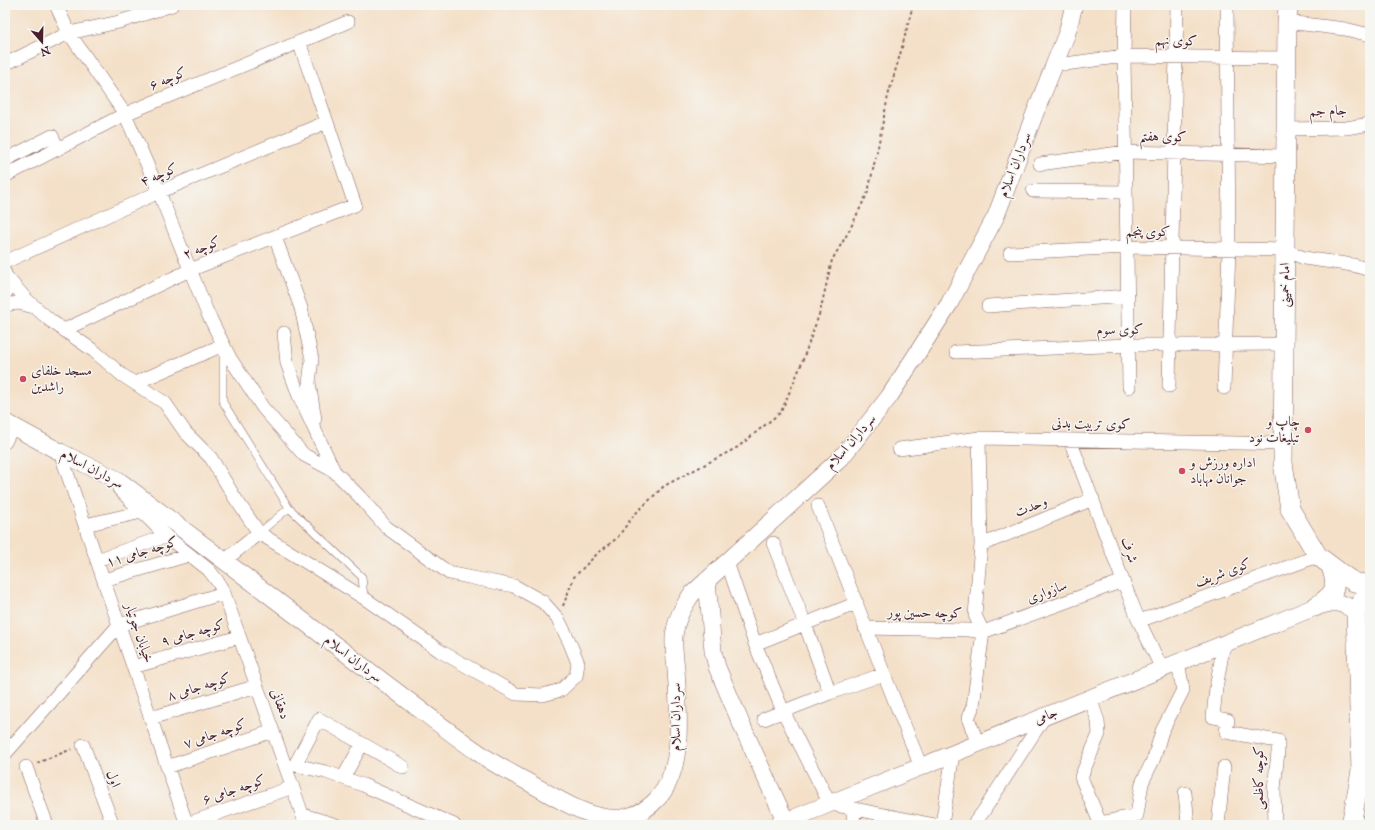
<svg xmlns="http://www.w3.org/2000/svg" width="1375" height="830" viewBox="0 0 1375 830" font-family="'IM FELL English',Amiri,serif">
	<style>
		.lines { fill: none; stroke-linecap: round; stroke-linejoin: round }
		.service-casing { stroke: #866362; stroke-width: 8 }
		.minor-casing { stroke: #866362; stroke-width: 14 }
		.tertiary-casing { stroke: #866362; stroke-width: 18 }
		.secondary-casing { stroke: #866362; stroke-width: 20 }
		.path { stroke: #866362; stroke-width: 2; stroke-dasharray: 3 3; stroke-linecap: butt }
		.service { stroke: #fff; stroke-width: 7 }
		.minor { stroke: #fff; stroke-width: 13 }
		.tertiary { stroke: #fff; stroke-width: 17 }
		.secondary { stroke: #fff; stroke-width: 19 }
		.poi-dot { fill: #d1495b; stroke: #f6f6f2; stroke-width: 1.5 }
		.labels { text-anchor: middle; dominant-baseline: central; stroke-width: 3; stroke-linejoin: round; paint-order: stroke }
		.street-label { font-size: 14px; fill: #4a1f2b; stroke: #f6f6f2 }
		.poi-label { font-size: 14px; fill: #4a1f2b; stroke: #f6f6f2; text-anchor: start }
	</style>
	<rect width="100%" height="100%" fill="#f6f6f2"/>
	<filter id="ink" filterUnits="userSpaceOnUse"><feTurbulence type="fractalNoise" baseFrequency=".025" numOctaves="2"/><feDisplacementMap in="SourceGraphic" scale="8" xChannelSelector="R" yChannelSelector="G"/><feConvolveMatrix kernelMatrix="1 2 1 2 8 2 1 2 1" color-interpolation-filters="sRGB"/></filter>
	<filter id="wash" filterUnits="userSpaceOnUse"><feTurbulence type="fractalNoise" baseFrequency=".012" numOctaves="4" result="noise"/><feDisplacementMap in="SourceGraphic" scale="16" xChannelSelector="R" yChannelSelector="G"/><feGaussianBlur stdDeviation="0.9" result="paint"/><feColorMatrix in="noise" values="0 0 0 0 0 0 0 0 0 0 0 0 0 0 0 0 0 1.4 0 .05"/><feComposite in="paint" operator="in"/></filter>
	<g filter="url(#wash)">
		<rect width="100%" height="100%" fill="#f4e0c8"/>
	</g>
	<g filter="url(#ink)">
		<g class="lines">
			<g class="service-casing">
				<path id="service" d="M223 349V402L289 508 362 577 364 598
					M259 533 289 508"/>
			</g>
			<g class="minor-casing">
				<path id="minor" d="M56 5 69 33 125 114 157 187 207 312 230 358 263 408 304 455 334 471
					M1125 5 1124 56 1129 387
					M1287 22 1345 29 1370 35
					M5 64 69 33 119 22 172 5
					M1065 64 1124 56 1287 58
					M1287 129 1346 128 1370 124
					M5 160 52 136 58 149
					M1040 164 1126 152 1286 156
					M5 176 125 114 348 22
					M1033 191 1126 192
					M275 237 301 308 312 359 309 383 315 419
					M1010 253 1127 247 1285 250 1304 258 1353 265 1370 270
					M5 262 159 192 327 122
					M5 273 7 291 5 294
					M5 275 27 300 51 321 94 351 122 375 165 403 185 432 211 458 235 498 259 533 224 561
					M5 305 18 303 34 307
					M988 306 1128 296
					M64 330 190 270 355 205 327 122 299 42
					M956 352 1129 345H1170L1285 344
					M135 383 223 345
					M1169 386 1177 5
					M1224 388 1229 249 1227 5
					M1070 440 1123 581 1139 621 1162 669
					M5 442 13 426
					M899 449 979 438 1284 444
					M60 452 187 825
					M119 489 166 536 209 570 218 582 224 593 306 825
					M818 506 884 674
					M85 525 142 512
					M259 533 364 598 440 651 516 694 543 695 561 690 576 676 578 663 569 641 558 619 543 602 514 586 478 579 449 573 386 527 360 497 334 471 299 396 287 363 284 333
					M773 543 805 624 830 693 884 674 921 767
					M981 545 1093 499
					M97 560 166 536
					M727 562 755 644 857 603
					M104 580 189 555
					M1139 621 1318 556
					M865 628 969 630 983 632 1123 581
					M1224 643 1216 688 1213 717 1228 720 1226 732 1278 741V752L1274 789 1275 825
					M755 644 783 711 830 804 935 825
					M133 667 239 637
					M1090 698 1098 721 1099 734 1081 777 1100 823 1137 815 1142 783 1154 758 1162 731 1183 690 1178 662
					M151 718 257 686
					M764 719 830 693
					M978 744 968 718 973 706 983 632 975 615 981 545 979 438
					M83 745 113 825
					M5 754 119 625 224 593
					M26 767 47 825
					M167 767 273 731
					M403 767 319 719 295 765 326 772 363 785 454 825
					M343 778 362 744
					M1185 793 1188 825
					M303 815 336 825
					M187 824 293 787
					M853 825 854 809
					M942 825 953 754
					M973 825 983 812 1045 716
					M1218 825 1224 767"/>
			</g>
			<g class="tertiary-casing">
				<path id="tertiary" d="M5 422 60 452 118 480C207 548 296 615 385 683 416 706 447 731 479 753 496 766 516 775 535 786 555 797 575 810 598 816 619 822 642 816 657 799 686 769 678 707 676 669 675 657 672 642 675 630 678 615 683 608 691 595L841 458 889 397 949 304 996 216 1035 113 1067 33 1074 5
					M707 580 713 651 717 667 743 728 786 822
					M777 825 1315 607C1333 602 1342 599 1356 613"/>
			</g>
			<g class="secondary-casing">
				<path id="secondary" d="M1288 5 1287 22 1283 463 1290 509 1318 556 1346 577 1354 582 1370 585
					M1370 590 1361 602 1356 613 1361 771 1370 786
					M1315 607C1334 594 1339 590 1331 567
					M1351 825 1361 771
					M1369 825 1370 824"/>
			</g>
			<path class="path" d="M563 606 574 577 597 554 617 538 634 515 664 486 738 447 781 412 801 365 820 312 832 260 849 231 868 192 878 147 888 96 901 51 913 5
				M37 763 72 749"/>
			<use href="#service" class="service"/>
			<use href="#minor" class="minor"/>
			<use href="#tertiary" class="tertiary"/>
			<use href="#secondary" class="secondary"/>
		</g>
	</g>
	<g class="poi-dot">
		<circle cx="23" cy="379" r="4"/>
		<circle cx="1308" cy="430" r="4"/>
		<circle cx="1182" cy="471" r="4"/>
	</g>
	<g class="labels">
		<g class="street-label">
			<text transform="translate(1176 41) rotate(1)">کوی نهم</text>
			<text transform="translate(168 79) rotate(-23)">کوچه ۶</text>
			<text transform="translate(1328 111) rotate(-2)">جام جم</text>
			<text transform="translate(1163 137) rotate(1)">کوی هفتم</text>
			<text transform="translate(1015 165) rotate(-69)">سرداران اسلام</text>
			<text transform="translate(159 175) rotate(-23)">کوچه ۴</text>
			<text x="1148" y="232">کوی پنجم</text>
			<text transform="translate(202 248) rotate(-22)">کوچه ۲</text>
			<text transform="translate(1285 285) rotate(-89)">امام خمینی</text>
			<text transform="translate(1120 330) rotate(-1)">کوی سوم</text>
			<text transform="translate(1091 424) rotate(1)">کوی تربیت بدنی</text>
			<text transform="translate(851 442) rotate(-49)">سرداران اسلام</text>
			<text transform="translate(92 469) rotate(28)">سرداران اسلام</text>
			<text transform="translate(1031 507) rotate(-22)">وحدت</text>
			<text transform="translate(1129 550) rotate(70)">شرف</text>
			<text transform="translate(142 552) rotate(-17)">کوچه جامی ۱۱</text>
			<text transform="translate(1223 573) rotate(-20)">کوی شریف</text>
			<text transform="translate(1047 592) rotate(-20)">سازواری</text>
			<text transform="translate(925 613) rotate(1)">کوچه حسین پور</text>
			<text transform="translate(139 633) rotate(71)">خیابان جوتیار</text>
			<text transform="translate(193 633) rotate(-16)">کوچه جامی ۹</text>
			<text transform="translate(353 659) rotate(37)">سرداران اسلام</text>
			<text transform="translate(199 687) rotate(-17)">کوچه جامی ۸</text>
			<text transform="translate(280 704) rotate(70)">دهقانی</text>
			<text transform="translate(1046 716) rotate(-22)">جامی</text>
			<text transform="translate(676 717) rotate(-90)">سرداران اسلام</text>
			<text transform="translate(215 734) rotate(-19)">کوچه جامی ۷</text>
			<text transform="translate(1259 778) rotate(-90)">کوچه کاظمی</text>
			<text transform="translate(113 779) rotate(69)">اول</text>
			<text transform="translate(234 790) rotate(-19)">کوچه جامی ۶</text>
		</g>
		<g class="poi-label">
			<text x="31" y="371">مسجد خلفای<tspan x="31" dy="16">راشدین</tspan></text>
			<text x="1300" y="422" text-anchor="end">چاپ و<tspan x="1300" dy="16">تبلیغات نود</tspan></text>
			<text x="1190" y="463">اداره ورزش و<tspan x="1190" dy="16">جوانان مهاباد</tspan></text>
		</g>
	</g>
	<rect width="1375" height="830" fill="none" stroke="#f6f6f2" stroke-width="20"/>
	<g transform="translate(42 42) rotate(160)" stroke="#f6f6f2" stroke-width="3" paint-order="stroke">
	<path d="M0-3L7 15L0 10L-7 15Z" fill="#4a1f2b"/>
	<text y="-6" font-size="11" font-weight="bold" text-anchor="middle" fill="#4a1f2b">N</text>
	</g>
</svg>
